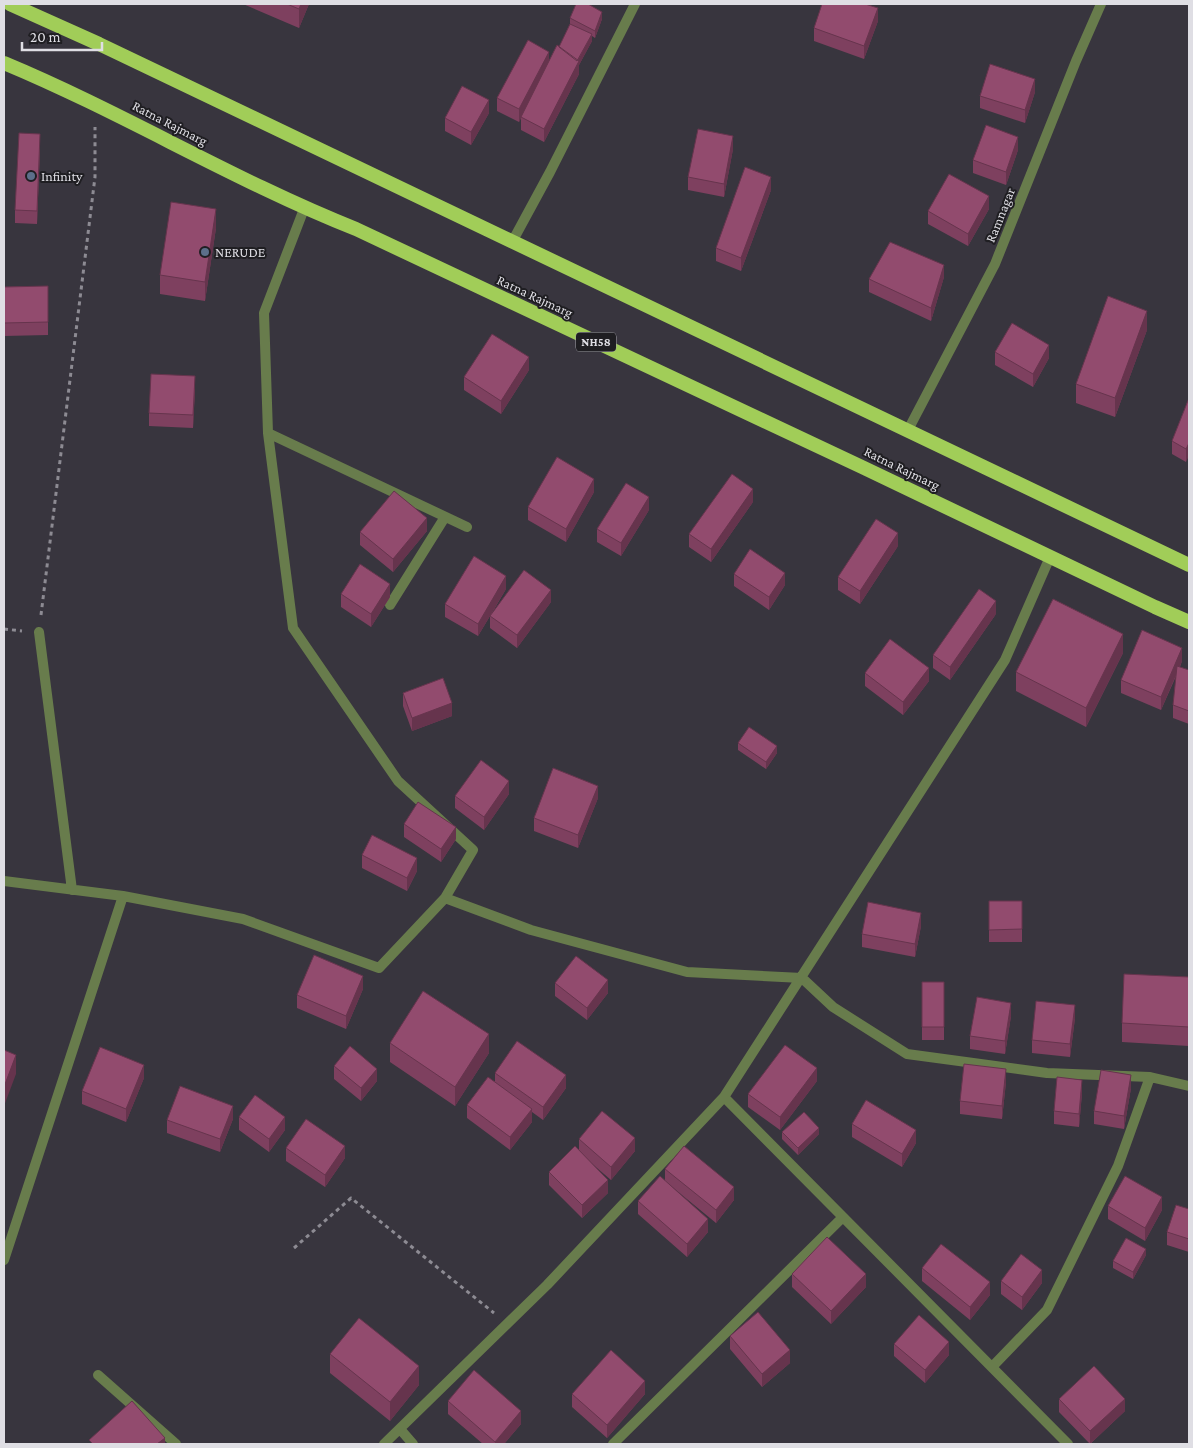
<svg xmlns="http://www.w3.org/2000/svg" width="1193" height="1448" viewBox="0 0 1193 1448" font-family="'Crimson Pro',serif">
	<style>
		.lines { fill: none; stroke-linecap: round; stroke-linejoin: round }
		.path { stroke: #8d8b93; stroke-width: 3; stroke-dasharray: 4 4; stroke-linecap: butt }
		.minor { stroke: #687c4c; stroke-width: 10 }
		.trunk { stroke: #a1cd58; stroke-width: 14 }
		.wall { fill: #7e405f }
		.shaded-wall { fill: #66344d }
		.building { fill: #924b6e; stroke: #66344d }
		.service-dot { fill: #5c6f8a; stroke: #1f1e22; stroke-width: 2 }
		.labels { text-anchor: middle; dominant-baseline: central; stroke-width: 4; stroke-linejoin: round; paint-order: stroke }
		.shield { fill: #1f1e22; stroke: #a5a4aa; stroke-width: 1 }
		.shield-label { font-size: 12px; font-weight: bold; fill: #dfdee4 }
		.street-label { font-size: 14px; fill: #dfdee4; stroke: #1f1e22 }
		.poi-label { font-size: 14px; fill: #dfdee4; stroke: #1f1e22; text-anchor: start }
	</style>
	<rect width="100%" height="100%" fill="#38353e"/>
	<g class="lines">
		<path class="path" d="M41 615 95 177V127
			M4 629 22 631
			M294 1248 351 1198 494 1313"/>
		<path class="minor" d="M304 209 264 313 268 433 293 628 398 781 473 850 445 898
			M512 242 550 172 635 4
			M908 430 995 264 1076 61 1101 4
			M268 433 467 527
			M390 605 445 517
			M39 632 72 890
			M4 881 123 896 243 919 379 968 445 898 531 930 687 972 802 978 833 1007 907 1054 1047 1073 1150 1077 1189 1086
			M724 1097 1068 1444
			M4 1260 123 896
			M992 1367 1047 1310 1118 1166 1150 1077
			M98 1375 176 1444
			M400 1429 413 1444
			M384 1444 547 1285 724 1097 1005 660 1050 557
			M613 1444 843 1217"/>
		<path class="trunk" d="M10 4 99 44 1189 565
			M4 63C124 113 235 181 356 229L862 467 1155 607 1189 622"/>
	</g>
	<path class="wall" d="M243 4H309L299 28Z
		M570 18 602 19 595 38 592 36V41L579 65V74L544 142 521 130V118L519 122 497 111V98L549 62 559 47 570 25Z
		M878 21 864 59 814 41V28Z
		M1035 92 1025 123 980 108V96Z
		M489 113 471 145 445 131V118Z
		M40 147 37 224 15 223V210Z
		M733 149 724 197 688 190V177Z
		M1018 150 1006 185 973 173V160Z
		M771 190 741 271 716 261V248Z
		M989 209 968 246 928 224V211Z
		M216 228 205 301 160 294V275Z
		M944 277 931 321 869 292V279Z
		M48 286V335L4 336V287Z
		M1147 330 1115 417 1076 403V384Z
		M995 352 1049 358 1033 387 995 365Z
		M529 370 501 414 464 390V377Z
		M195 389 193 428 149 426V413Z
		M1189 398 1186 462 1172 454V441Z
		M594 492 566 542 528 520V507Z
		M753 502 711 562 689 547V534Z
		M649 510 621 556 597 542V529Z
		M427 531 393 572 360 545V532Z
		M898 546 860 604 838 590V577Z
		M734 574 785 585 769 610 734 586Z
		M506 589 492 613 551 602 517 648 490 628V616L478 636 445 617V604Z
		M341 594 390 597 371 627 341 607Z
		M996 614 950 680 933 668V655Z
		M1123 653 1086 727 1016 691V672Z
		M1182 661 1180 667 1189 670V724L1173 718V705L1177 674 1161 710 1121 693V680Z
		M865 673 929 681 903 715 865 686Z
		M403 693 452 716 412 731 403 706Z
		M738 743 777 753 766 769 738 750Z
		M509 794 484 830 455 808V796Z
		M598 798 578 848 534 831V818Z
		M404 824 456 839 441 862 404 837Z
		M362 855 417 871 407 891 362 868Z
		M1022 901V942H989V930Z
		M921 926 915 957 862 947V934Z
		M1189 977V1046L1122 1042V1023Z
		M922 982H944V1040H922Z
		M555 983 608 993 587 1020 555 996Z
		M363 989 346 1029 297 1008V995Z
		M1011 1016 1005 1054 970 1049V1036Z
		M1075 1018 1070 1057 1032 1053V1040Z
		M390 1043 489 1053 455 1106 390 1062Z
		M334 1066 377 1081 361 1101 334 1079Z
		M495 1073 566 1088 543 1120 532 1112V1122L510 1150 467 1118V1105L495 1081Z
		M144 1078 126 1122 82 1104V1091Z
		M817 1081 780 1130 748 1107V1094Z
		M1006 1082 1002 1119 960 1114V1101Z
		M1131 1088 1124 1129 1094 1124V1111Z
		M1082 1093 1079 1127 1054 1124V1111Z
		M239 1117 285 1130 269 1152 239 1130Z
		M233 1119 220 1152 167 1133V1120Z
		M852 1124 916 1143 902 1167 852 1137Z
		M782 1132 819 1134 798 1155 782 1139Z
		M579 1139 635 1151 611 1180 590 1162 608 1193 582 1218 549 1185V1172L579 1151Z
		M286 1148 345 1158 325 1187 286 1161Z
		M665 1169 734 1200 716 1223 671 1186 708 1232 687 1257 638 1214V1201L665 1181Z
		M1108 1206 1162 1210 1145 1241 1108 1219Z
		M1189 1209V1252L1167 1245V1232Z
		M1146 1255 1133 1279 1113 1268V1261Z
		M922 1268 990 1295 970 1320 922 1281Z
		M792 1274 866 1287 831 1324 792 1287Z
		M1001 1281 1042 1283 1022 1310 1001 1294Z
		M730 1336 790 1363 762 1387 730 1349Z
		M894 1344 949 1355 925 1383 894 1356Z
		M330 1354 419 1385 390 1421 330 1373Z
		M572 1394H645L607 1438 572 1407Z
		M1059 1399 1125 1411 1090 1444 1059 1412Z
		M448 1401 521 1424 504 1444H483L448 1414Z"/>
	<path class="shaded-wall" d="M301 4H309L299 28V9Z
		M878 8V21L864 59V46Z
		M602 12V19L595 38V31Z
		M592 34V41L579 65V74L544 142V129L577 62Z
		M549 52V64L519 122V109Z
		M1035 79V92L1025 123V110Z
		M489 100V113L471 145V132Z
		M40 134V147L37 224V211Z
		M733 136V149L724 197V184Z
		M1018 137V150L1006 185V172Z
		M771 177V190L741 271V258Z
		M989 196V209L968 246V234Z
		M216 209V228L205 301V282Z
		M944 265V277L931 321V308Z
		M1147 311V330L1115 417V398Z
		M1049 345V358L1033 387V374Z
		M529 357V370L501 414V401Z
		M195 376V389L193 428V415Z
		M1189 443V456L1186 462V449Z
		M594 479V492L566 542V529Z
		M753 489V502L711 562V549Z
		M649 497V510L621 556V543Z
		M427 518V531L393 572V559Z
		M898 533V546L860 604V591Z
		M785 573V585L769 610V597Z
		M506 576V589L478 636V624Z
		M390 584V597L371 627V614Z
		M551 590V602L517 648V635Z
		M996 601V614L950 680V667Z
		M1123 634V653L1086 727V708Z
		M1182 648V661L1161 710V697Z
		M929 668V681L903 715V702Z
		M452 703V716L412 731V718Z
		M777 746V753L766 769V762Z
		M509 781V794L484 830V817Z
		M598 786V798L578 848V835Z
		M456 827V839L441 862V849Z
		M417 858V871L407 891V878Z
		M921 913V926L915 957V944Z
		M363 976V989L346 1029V1016Z
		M608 980V993L587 1020V1008Z
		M1011 1003V1016L1005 1054V1041Z
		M1075 1005V1018L1070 1057V1044Z
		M489 1034V1053L455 1106V1087Z
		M16 1055V1074L4 1106V1087Z
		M144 1065V1078L126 1122V1109Z
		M817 1068V1081L780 1130V1117Z
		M377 1069V1081L361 1101V1088Z
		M1006 1069V1082L1002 1119V1106Z
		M566 1075V1088L543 1120V1107Z
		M1131 1075V1088L1124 1129V1116Z
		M1082 1080V1093L1079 1127V1114Z
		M233 1106V1119L220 1152V1139Z
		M532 1109V1122L510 1150V1137Z
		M285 1117V1130L269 1152V1139Z
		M819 1128V1134L798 1155V1148Z
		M916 1130V1143L902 1167V1154Z
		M635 1138V1151L611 1180V1167Z
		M345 1146V1158L325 1187V1175Z
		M608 1180V1193L582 1218V1205Z
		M734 1187V1200L716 1223V1210Z
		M1162 1197V1210L1145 1241V1228Z
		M708 1219V1232L687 1257V1244Z
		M1146 1249V1255L1133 1279V1272Z
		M1042 1270V1283L1022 1310V1297Z
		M866 1274V1287L831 1324V1311Z
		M990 1282V1295L970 1320V1307Z
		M949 1342V1355L925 1383V1370Z
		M790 1350V1363L762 1387V1374Z
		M419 1366V1385L390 1421V1402Z
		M645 1381V1394L607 1438V1425Z
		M1125 1399V1411L1090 1444V1431Z
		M521 1411V1424L504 1444H495V1442Z
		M165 1438V1444H157Z"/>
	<path class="building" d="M287 4H301L299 9Z
		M576 4H588L602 12 595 31 570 18Z
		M822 4H865L878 8 864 46 814 28Z
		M570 24 592 34 577 61 559 47Z
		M528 40 549 52 519 109 497 98Z
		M557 45 579 61 544 129 521 117Z
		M990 64 1035 79 1025 110 980 96Z
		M462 86 489 100 471 132 445 118Z
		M986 125 1018 137 1006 172 973 160Z
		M698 129 733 136 724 184 688 177Z
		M19 133 40 134 37 211 15 210Z
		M745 167 771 177 741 258 716 248Z
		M949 174 989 196 968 234 928 211Z
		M171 202 216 209 205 282 160 275Z
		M890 242 944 265 931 308 869 279Z
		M48 286V322L4 323V287Z
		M1108 296 1147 311 1115 398 1076 384Z
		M1012 323 1049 345 1033 374 995 352Z
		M492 334 529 357 501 401 464 377Z
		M151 374 195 376 193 415 149 413Z
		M1189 398V443L1186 449 1172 441Z
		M557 457 594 479 566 529 528 507Z
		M732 474 753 489 711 549 689 534Z
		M626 483 649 497 621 543 597 529Z
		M394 491 427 518 393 559 360 532Z
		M876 519 898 533 860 591 838 577Z
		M750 549 785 573 769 597 734 574Z
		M474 556 506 576 478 624 445 604Z
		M360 564 390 584 371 614 341 594Z
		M524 570 551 590 517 635 490 616Z
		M979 589 996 601 950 667 933 655Z
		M1053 599 1123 634 1086 708 1016 672Z
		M1142 630 1182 648 1161 697 1121 680Z
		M890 639 929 668 903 702 865 673Z
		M1177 666 1189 670V711L1173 705Z
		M443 678 452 703 412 718 403 693Z
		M749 727 777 746 766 762 738 743Z
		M481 760 509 781 484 817 455 796Z
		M553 768 598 786 578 835 534 818Z
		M418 802 456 827 441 849 404 824Z
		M372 835 417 858 407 878 362 855Z
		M989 901H1022V929L989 930Z
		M868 902 921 913 915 944 862 934Z
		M314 955 363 976 346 1016 297 995Z
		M576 956 608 980 587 1008 555 983Z
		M1124 974 1189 977V1027L1122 1023Z
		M922 982H944V1027H922Z
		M423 991 489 1034 455 1087 390 1043Z
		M977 997 1011 1003 1005 1041 970 1036Z
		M1036 1001 1075 1005 1070 1044 1032 1040Z
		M517 1041 566 1075 543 1107 495 1073Z
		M785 1045 817 1068 780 1117 748 1094Z
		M350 1046 377 1069 361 1088 334 1066Z
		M100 1047 144 1065 126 1109 82 1091Z
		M4 1050 16 1055 4 1087Z
		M964 1064 1006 1069 1002 1106 960 1101Z
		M1101 1070 1131 1075 1124 1116 1094 1111Z
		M488 1077 532 1109 510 1137 467 1105Z
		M1057 1077 1082 1080 1079 1114 1054 1111Z
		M180 1086 233 1106 220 1139 167 1120Z
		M255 1095 285 1117 269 1139 239 1117Z
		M866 1100 916 1130 902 1154 852 1124Z
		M602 1111 635 1138 611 1167 579 1139Z
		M804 1112 819 1128 798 1148 782 1132Z
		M306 1119 345 1146 325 1175 286 1148Z
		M575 1146 608 1180 582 1205 549 1172Z
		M684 1146 734 1187 716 1210 665 1169Z
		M660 1176 708 1219 687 1244 638 1201Z
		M1125 1176 1162 1197 1145 1228 1108 1206Z
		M1176 1205 1189 1209V1239L1167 1232Z
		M827 1237 866 1274 831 1311 792 1274Z
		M1126 1238 1146 1249 1133 1272 1113 1261Z
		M941 1244 990 1282 970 1307 922 1268Z
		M1021 1254 1042 1270 1022 1297 1001 1281Z
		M758 1312 790 1350 762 1374 730 1336Z
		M919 1315 949 1342 925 1370 894 1344Z
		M359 1318 419 1366 390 1402 330 1354Z
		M611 1350 645 1381 607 1425 572 1394Z
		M1094 1366 1125 1399 1090 1431 1059 1399Z
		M474 1370 521 1411 495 1442 448 1401Z
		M132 1401 165 1438 157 1444H93L89 1440Z"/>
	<g class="service-dot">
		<circle cx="31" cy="176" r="5"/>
		<circle cx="205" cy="252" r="5"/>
	</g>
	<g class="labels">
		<rect class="shield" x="576" y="332.5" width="40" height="19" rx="4"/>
		<g class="shield-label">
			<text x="596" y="342">NH58</text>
		</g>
		<g class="street-label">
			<text transform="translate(170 123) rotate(27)">Ratna Rajmarg</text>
			<text transform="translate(1000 215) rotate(-68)">Ramnagar</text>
			<text transform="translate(535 296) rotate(25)">Ratna Rajmarg</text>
			<text transform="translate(902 468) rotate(26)">Ratna Rajmarg</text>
		</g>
		<g class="poi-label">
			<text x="41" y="176">Infinity</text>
			<text x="215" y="252">NERUDE</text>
		</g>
	</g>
	<rect width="1193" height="1448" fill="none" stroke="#dfdee4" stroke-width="10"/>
	<path d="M22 42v8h80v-8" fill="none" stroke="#dfdee4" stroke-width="2.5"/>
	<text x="30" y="42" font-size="15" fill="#dfdee4" stroke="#1f1e22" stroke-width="4" paint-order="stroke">20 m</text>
</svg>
